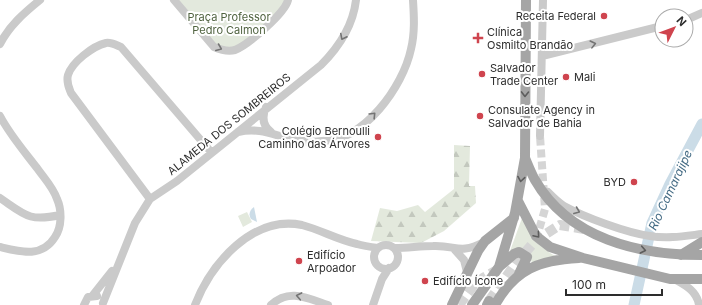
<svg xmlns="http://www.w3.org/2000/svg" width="702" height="305" viewBox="0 0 702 305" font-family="Inter,sans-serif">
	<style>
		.green { fill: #e3e9dd }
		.forest { fill: url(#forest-firs) }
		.water { fill: #cbdce7 }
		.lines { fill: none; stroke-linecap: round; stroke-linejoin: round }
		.river { stroke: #cbdce7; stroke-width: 11 }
		.minor-tunnel { stroke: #d5d5d5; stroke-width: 8; stroke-dasharray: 8 4; stroke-linecap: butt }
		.major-tunnel { stroke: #d5d5d5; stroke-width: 10; stroke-dasharray: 10 5; stroke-linecap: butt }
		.minor { stroke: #cacaca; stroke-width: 8 }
		.major { stroke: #a5a5a5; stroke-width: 10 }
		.oneway { stroke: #747474 }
		.oneway2 { stroke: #5d5d5d }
		.poi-dot { fill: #cf444e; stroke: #fff; stroke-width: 1.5 }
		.labels { text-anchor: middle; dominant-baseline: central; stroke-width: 4; stroke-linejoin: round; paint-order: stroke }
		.poi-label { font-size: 11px; fill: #2d2d2d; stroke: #fff; text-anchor: start }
		.park-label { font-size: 11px; fill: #506340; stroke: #fff }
		.street-label { font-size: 11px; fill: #2d2d2d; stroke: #fff }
		.water-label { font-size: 12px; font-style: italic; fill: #456c85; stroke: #fff }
	</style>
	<defs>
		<pattern id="forest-firs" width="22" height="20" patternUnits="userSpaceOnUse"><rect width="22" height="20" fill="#e3e9dd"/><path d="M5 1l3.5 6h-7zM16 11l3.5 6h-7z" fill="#c3c8be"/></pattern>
	</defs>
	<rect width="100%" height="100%" fill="#fff"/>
	<path class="green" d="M175 0H285L284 7 238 48H217Z
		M247 212 252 222 243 227 238 216Z
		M522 218C530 235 538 246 555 256L532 263 528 251 519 248 510 251Z"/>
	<path class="forest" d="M454 145 470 146 469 186H475L476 203 444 231 421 243 371 241 380 208 397 211 418 205 425 212 454 189Z"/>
	<path class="water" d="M254 207 257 222 251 219C248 214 250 210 254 207Z"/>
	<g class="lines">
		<path class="river" d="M634 305 652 223 670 184 702 124"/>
		<path class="minor-tunnel" d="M536 240 545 209 540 136"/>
		<path class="major-tunnel" d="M489 301 516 263 536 240 560 225 584 229
			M459 305 476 282 497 270"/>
		<path class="minor" d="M174 0 214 47C221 50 227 52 235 50 248 45 285 13 288 0
			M686 20 702 13
			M0 44C9 26 24 13 40 0
			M542 56 662 26
			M266 107C262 116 262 125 271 132
			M0 116C10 135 24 151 37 168 44 178 53 187 57 199 62 210 62 227 55 237 42 258 21 252 0 247
			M238 132C264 126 279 139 303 141 309 142 316 142 322 141 364 141 403 87 411 49 415 33 414 16 413 0
			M540 136 543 0
			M548 192C553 197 558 202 564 206 584 217 627 233 650 236 668 239 685 236 702 234
			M0 198C25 215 29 222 60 215
			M150 199 71 93C69 88 66 82 68 75 72 62 93 46 106 43 111 42 116 45 121 47L211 152
			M374 257a12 12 0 1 1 24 0a12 12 0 1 1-24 0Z
			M395 248C408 248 420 246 433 246 457 245 459 255 484 242
			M455 250 464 260 467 272
			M676 280C687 286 697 292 699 305
			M93 295 112 271
			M103 303 135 223 150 199 177 181 321 65C339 47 353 26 356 0
			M84 305 88 297 97 296
			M195 305C211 264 252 215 302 225 321 230 338 240 357 244 364 246 371 247 378 248
			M271 305C289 288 307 298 328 305
			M373 305 382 279 389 268"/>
		<path class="major" d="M526 0 525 158C528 165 531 173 535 180 569 239 639 255 702 255
			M518 201 536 236 550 247 583 258 670 279H702
			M681 255 702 242
			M499 267 514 254 519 252 527 257 519 274
			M452 305 478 251 485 241 514 218
			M472 305 499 267 515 213 525 158
			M487 305 489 301
			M495 305C515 269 539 260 579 258"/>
	</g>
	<defs><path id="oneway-chevron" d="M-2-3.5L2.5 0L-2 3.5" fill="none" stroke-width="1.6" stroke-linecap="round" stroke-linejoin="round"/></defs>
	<g class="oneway">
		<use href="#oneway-chevron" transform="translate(343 37) rotate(117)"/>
		<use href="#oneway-chevron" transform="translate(593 44) rotate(-14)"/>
		<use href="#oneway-chevron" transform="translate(219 48) rotate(22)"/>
		<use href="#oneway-chevron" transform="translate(373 115) rotate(-46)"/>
		<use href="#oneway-chevron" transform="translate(577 211) rotate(22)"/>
		<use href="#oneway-chevron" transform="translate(299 296) rotate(-169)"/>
	</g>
	<g class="oneway2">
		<use href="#oneway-chevron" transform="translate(525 94) rotate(91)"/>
		<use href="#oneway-chevron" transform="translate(521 179) rotate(99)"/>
		<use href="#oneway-chevron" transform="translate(537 235) rotate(50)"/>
		<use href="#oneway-chevron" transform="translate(643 250) rotate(11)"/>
	</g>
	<g class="poi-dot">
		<circle cx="604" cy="16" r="4"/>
		<path d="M476 32h4v4h4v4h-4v4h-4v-4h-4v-4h4z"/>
		<circle cx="482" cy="74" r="4"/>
		<circle cx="566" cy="77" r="4"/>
		<circle cx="480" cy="116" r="4"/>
		<circle cx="378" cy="137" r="4"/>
		<circle cx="634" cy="182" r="4"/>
		<circle cx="299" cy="261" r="4"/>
		<circle cx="425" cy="281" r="4"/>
	</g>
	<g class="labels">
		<g class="poi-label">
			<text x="596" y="16" text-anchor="end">Receita Federal</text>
			<text x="487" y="32">Clínica<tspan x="487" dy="13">Osmilto Brandão</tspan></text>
			<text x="490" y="68">Salvador<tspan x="490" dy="13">Trade Center</tspan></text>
			<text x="574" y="77">Mali</text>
			<text x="488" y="110">Consulate Agency in<tspan x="488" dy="13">Salvador de Bahia</tspan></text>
			<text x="370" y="131" text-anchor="end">Colégio Bernoulli<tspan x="370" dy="13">Caminho das Árvores</tspan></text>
			<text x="626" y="182" text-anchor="end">BYD</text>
			<text x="307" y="255">Edifício<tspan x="307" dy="13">Arpoador</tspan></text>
			<text x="433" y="281">Edifício Ícone</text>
		</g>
		<g class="park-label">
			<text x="229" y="17">Praça Professor<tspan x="229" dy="13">Pedro Calmon</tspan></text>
		</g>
		<g class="street-label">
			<text transform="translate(229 124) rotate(-39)">ALAMEDA DOS SOMBREIROS</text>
		</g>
		<g class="water-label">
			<text transform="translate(670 190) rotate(-65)">Rio Camarajipe</text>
		</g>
	</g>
	<g transform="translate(674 28) rotate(48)"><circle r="19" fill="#ffffff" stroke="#ababab"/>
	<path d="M0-3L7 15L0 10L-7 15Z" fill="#cf444e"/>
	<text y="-6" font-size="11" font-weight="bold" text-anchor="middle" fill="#2d2d2d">N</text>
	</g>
	<path d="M566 289v6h96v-6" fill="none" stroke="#2d2d2d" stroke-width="2"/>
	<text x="572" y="289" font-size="12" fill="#2d2d2d" stroke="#ffffff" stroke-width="3" paint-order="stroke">100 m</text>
</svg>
